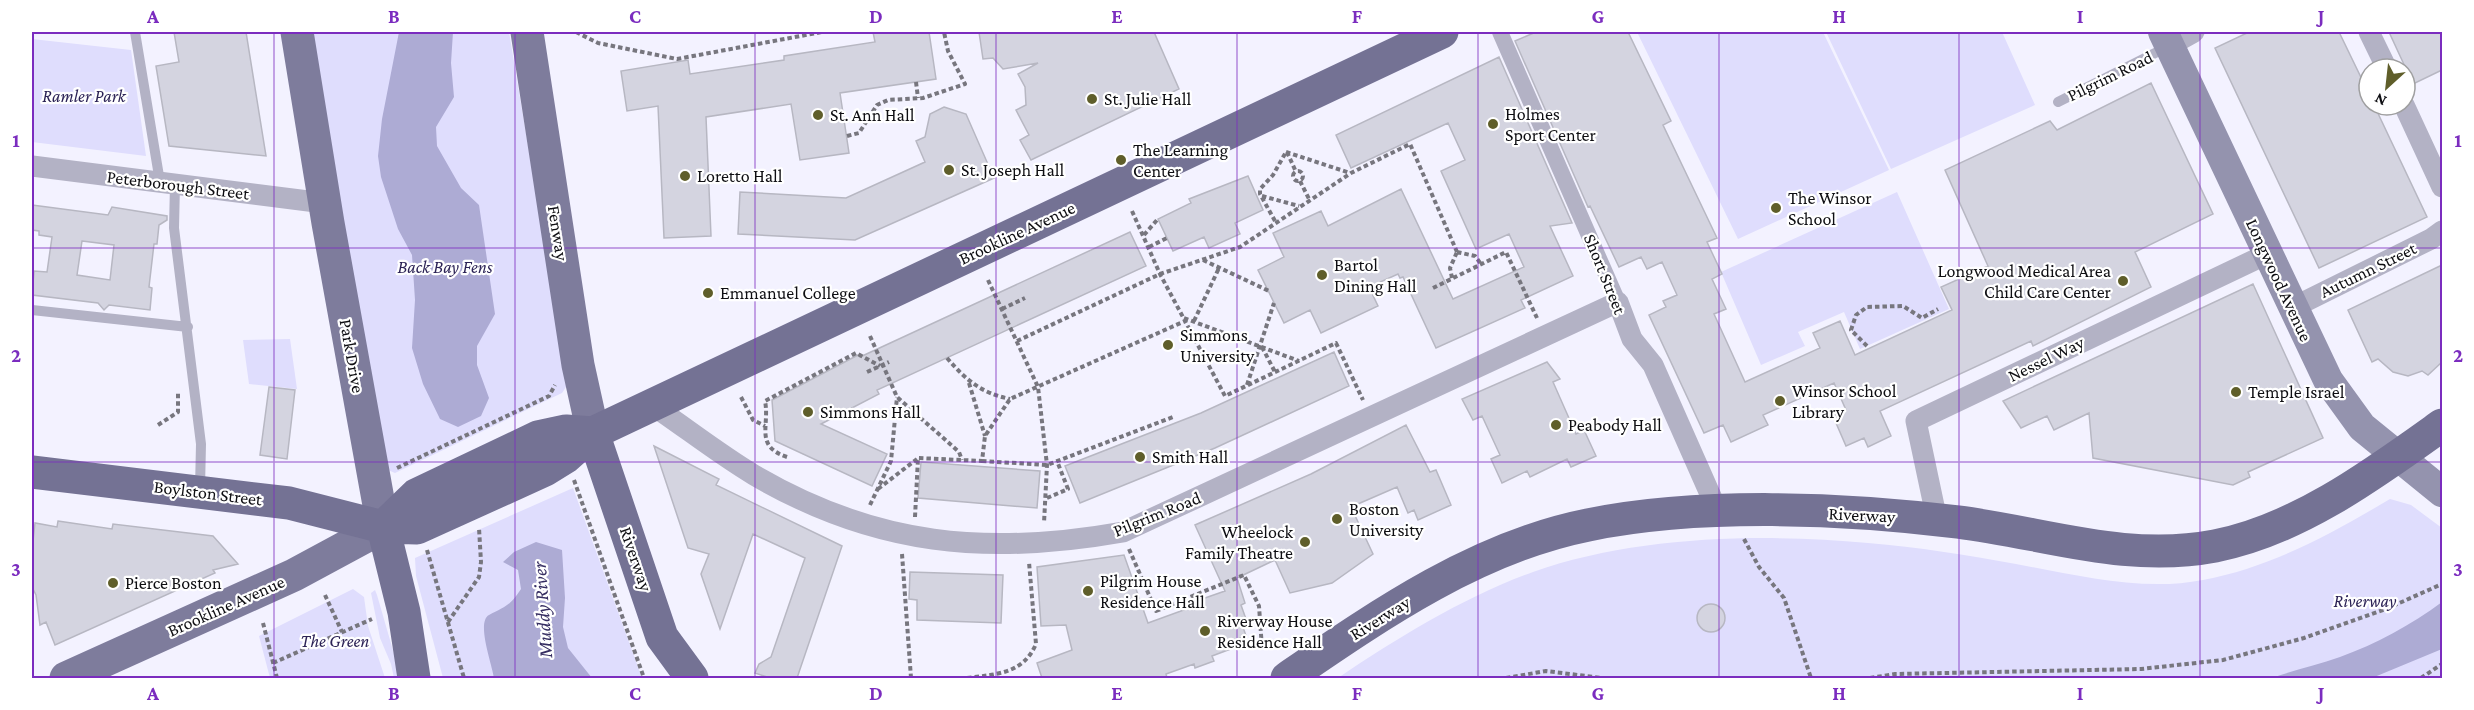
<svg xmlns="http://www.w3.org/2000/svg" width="2474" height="710" viewBox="0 0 2474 710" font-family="'Crimson Pro',serif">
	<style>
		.green { fill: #dfddfd }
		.water { fill: #adabd4 }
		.building { fill: #d4d4e0; stroke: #b7b7c2; stroke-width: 1.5; fill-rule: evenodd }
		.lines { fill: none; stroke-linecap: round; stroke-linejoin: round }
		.path { stroke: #77767e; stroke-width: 4; stroke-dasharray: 4.5 3; stroke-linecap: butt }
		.service { stroke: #b3b2c5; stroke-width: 10 }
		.pedestrian { stroke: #b3b2c5; stroke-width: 16 }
		.minor { stroke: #b3b2c5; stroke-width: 21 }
		.secondary { stroke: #9493ae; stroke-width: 30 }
		.primary { stroke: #7e7c9c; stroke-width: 33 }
		.trunk { stroke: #747294; stroke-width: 33 }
		.grid { fill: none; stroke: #7b2cbf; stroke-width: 1.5; stroke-opacity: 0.55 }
		.poi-dot { fill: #5f5e2a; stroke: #fff; stroke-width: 2 }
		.labels { text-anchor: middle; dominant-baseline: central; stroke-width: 4.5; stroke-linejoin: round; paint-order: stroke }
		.street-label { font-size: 18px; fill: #0e0e12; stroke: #fff }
		.park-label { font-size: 18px; font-style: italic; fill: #2b2255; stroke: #fff }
		.poi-label { font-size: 18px; fill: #0e0e12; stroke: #fff; text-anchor: start }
		.water-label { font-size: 20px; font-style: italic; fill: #352d61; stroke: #fff }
		.neatline { fill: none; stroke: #7b2cbf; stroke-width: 2 }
		.grid-label { font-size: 20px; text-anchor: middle; font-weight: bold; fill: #7b2cbf }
	</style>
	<rect width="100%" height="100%" fill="#f3f2ff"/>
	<path class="green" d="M304 32H509L568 384 562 393 395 473 388 470Z
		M1637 32H1823L1889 170 1738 239Z
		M1826 32H2002L2035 105 1891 169Z
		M32 39 131 50 146 156 32 142Z
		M1897 192 1949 309 1860 349 1844 312 1798 332 1805 346 1761 365 1721 272Z
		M290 339 297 389 249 384 243 340Z
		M573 488 642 678H443L416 576 415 558Z
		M2390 499 2411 505 2442 528V678H1338C1399 637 1464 597 1533 572 1635 536 1761 533 1868 543 1918 547 1967 555 2016 564 2076 575 2142 592 2203 580 2272 567 2331 534 2390 499Z
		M353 589 364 597 368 626 385 678H270L259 636Z
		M375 590 377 595 401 678H394L391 664 380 638 371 593Z"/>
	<path class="water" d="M399 32H453L451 63 454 97 436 127 437 146 461 188 479 205 495 314 477 346V365L489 398 481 416 458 427 440 419 423 384 412 348 415 300 412 255 398 229 381 177 378 156 382 119Z
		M536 542 562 550 565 598 563 627 568 648 592 678H494C492 664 476 622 489 615 506 606 510 606 521 589L518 570 503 562 514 552Z
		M2442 602V649L2372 678H2272C2294 670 2317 665 2340 657 2376 644 2411 625 2442 602Z"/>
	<path class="building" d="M174 32H246L266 156 169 146 156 66 179 62Z
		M873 32H929L936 79 840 93 849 153 800 160 791 104 706 117 711 236 664 238 658 106 627 111 621 71 688 60 690 74 784 60V56L875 42Z
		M979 32H1154L1179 89 1031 160 1020 140 1029 135 1016 110 1026 105 1025 87 1018 74 1038 63 1003 69 993 58 983 59Z
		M1536 32H1628L1671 121 1663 125 1717 238 1707 242 1722 274 1712 279 1726 309 1714 314 1745 382 1820 348 1813 333 1840 321 1855 355 1952 310 1941 287 1988 266 1945 170 2050 121 2057 130 2151 83 2213 214 2135 252 2151 287 2033 346 2031 341 1880 411 1891 436 1868 447 1864 438 1846 446 1833 416 1846 410 1834 383 1763 415 1768 425 1731 442 1723 425 1704 433 1649 315 1666 307 1663 301 1677 295 1662 262 1647 269 1641 257 1619 267 1590 206 1588 207 1515 41Z
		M2249 32H2339L2369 94V105H2374L2427 217 2319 268 2215 48Z
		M2389 32H2442V70L2413 84Z
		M1499 57 1572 223 1550 226 1573 276 1521 300 1525 308 1436 348 1403 277 1400 278 1398 274 1369 287 1378 306 1321 333 1310 310 1284 323 1258 270 1284 257 1273 233 1321 211 1328 226 1401 189 1453 299 1524 267 1509 234 1476 249 1441 171 1465 160 1448 123 1351 168 1336 135Z
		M944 107 966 114 994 178 855 240 738 234 740 192 846 198 925 162 916 141 925 137 930 114Z
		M1248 176 1263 210 1235 223 1240 234 1209 248 1204 237 1173 251 1158 219 1191 203 1189 199Z
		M32 205 108 215 112 207 167 216V220L159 225 157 244H154L149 287 152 288 150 310 109 305 104 310 98 303 32 295 34 271 47 272 52 237 39 235V231L32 230ZM82 241 114 245 110 280 77 275Z
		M1130 232 1146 266 877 390 879 394 821 424 887 454 872 486 775 441 772 400 858 355 860 357Z
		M2442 265V362L2428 375 2422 371 2408 376 2393 372 2378 359 2372 362 2348 310Z
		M2253 284 2323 438 2248 472 2250 477 2233 485 2093 458 2089 413 2054 430 2047 416 2021 428 2003 401Z
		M1334 352 1349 386 1215 448 1080 503 1065 466 1201 413Z
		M1547 362 1560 379 1553 382 1576 434 1584 430 1596 456 1571 467 1567 459 1530 477 1527 471 1502 483 1491 459 1500 455 1482 416 1473 420 1462 399Z
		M269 387 295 390 287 459 260 455Z
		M1406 425 1430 472 1436 470 1451 505 1418 520 1414 510 1408 513 1397 487 1351 507 1373 554 1332 583 1290 593 1275 560 1237 578 1245 603 1241 605 1246 619 1241 621 1246 636 1234 640 1236 647 1212 656 1214 661 1195 668 1194 664 1166 674 1167 678H1042L1037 663 1072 650 1066 625 1041 626 1037 567 1124 555 1148 623 1203 603 1202 599 1225 591 1195 525 1311 474Z
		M654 446 719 479 716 485 842 546 797 678H770L755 673 759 664 771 657 805 558 753 534 720 629 701 574 709 554 688 548Z
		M921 462 1040 471 1037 508 918 498Z
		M58 521 112 529 113 524 213 536 238 564 213 570 215 573 55 645 46 622 40 625 36 595 32 587V550L35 523 57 527Z
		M910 572 1003 575 1001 623 917 620V600L909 599Z
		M1697 618a14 14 0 1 1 28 0a14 14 0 1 1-28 0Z"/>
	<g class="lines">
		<path class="path" d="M561 32H568
			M576 32 598 43 677 59 822 32
			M916 82 918 98
			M847 136 859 133 877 105 888 100 923 98 965 84 948 51 944 32
			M1286 152 1350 173
			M1287 152 1296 172
			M1293 176a5 5 0 1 1 10 0a5 5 0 1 1-10 0Z
			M1300 181 1309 199
			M1262 196 1299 206
			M1132 211 1160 274 1225 396 1336 343 1363 400
			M1275 221 1260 194V189L1273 175 1286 152
			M1144 235 1157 220
			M1149 247 1167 238
			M1457 252 1475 256 1481 264
			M1203 260 1269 291
			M1452 278 1450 268 1457 252
			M988 280 1038 387 1047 465 1044 523
			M1433 288 1506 252 1537 318
			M1002 309 1025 298
			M1184 318 1299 361
			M1194 321 1219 268
			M870 336 897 397 959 452 962 460
			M1017 341 1160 274 1240 247 1351 173 1410 144 1457 252
			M1867 346 1851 330 1856 315 1867 307 1903 306 1922 318 1938 309
			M1262 347 1275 372
			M947 358C966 380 981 393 1010 399
			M867 372 889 362
			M969 383 985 436
			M1247 385 1274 303
			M741 397 753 420 765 426
			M158 425 178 412V391
			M787 457C754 446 770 426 765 401L856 353 880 366
			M982 461 1047 465 1173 417
			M397 468 549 396 555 385
			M574 480 644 678
			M878 489 917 459
			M1047 498 1068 489 1057 461
			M870 505 891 461 897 397
			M915 517 918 458 982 461 985 436 1010 399 1185 321
			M1744 539 1759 567 1784 598 1811 678
			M1129 549 1156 611 1244 575 1259 606 1262 648
			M427 550 464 678
			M902 554 911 678
			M325 595 342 632
			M448 622 479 577 481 562 479 528
			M263 623 277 678
			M273 663 372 619
			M967 678C997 674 1023 674 1036 644L1029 562
			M1506 678 1546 671 1602 678
			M1870 678 1895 674 2141 669 2223 660 2304 638 2386 609 2442 584
			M2421 678 2442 664"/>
		<path class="service" d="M135 32 160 182
			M2058 102 2169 46
			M175 184 174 228 201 444 200 488
			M32 310 188 327"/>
		<path class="pedestrian" d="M1500 32 1618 302"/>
		<path class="minor" d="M2369 32 2387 69
			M2169 46 2194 32
			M2404 105 2442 187
			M32 166 324 203
			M2292 308 2431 239 2442 231
			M652 405C686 428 719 454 754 475 875 546 988 556 1123 532L1618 302 1632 339 1653 365 1718 512
			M1937 520 1916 421 2267 254"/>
		<path class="secondary" d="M2163 32 2328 380 2362 427 2442 492"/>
		<path class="primary" d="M527 32 578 365 593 433
			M66 678 294 575 383 527 328 223 297 32"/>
		<path class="trunk" d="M593 433 662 637 692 678
			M32 472 289 503 383 527 417 528 545 470 566 457 593 433 1442 32
			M383 527 416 495 538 437 566 431 593 433
			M383 527 404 612 414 678
			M1287 678C1379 615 1477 547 1588 525 1701 502 1843 508 1958 522 2045 533 2126 563 2215 546 2298 530 2375 473 2442 425"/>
	</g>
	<path class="grid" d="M274 32V678M515 32V678M755 32V678M996 32V678M1237 32V678M1478 32V678M1719 32V678M1959 32V678M2200 32V678M32 248H2442M32 462H2442"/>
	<g class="poi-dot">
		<circle cx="1092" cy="99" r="6"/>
		<circle cx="818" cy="115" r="6"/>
		<circle cx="1493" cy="124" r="6"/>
		<circle cx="1121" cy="160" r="6"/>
		<circle cx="949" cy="170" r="6"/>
		<circle cx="685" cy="176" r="6"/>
		<circle cx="1776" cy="208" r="6"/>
		<circle cx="1322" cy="275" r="6"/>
		<circle cx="2123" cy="281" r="6"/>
		<circle cx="708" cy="293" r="6"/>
		<circle cx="1168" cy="345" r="6"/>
		<circle cx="2236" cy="392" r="6"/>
		<circle cx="1780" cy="401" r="6"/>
		<circle cx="808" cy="412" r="6"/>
		<circle cx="1556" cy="425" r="6"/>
		<circle cx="1140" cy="457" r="6"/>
		<circle cx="1337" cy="519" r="6"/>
		<circle cx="1305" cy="542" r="6"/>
		<circle cx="113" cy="583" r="6"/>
		<circle cx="1088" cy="591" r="6"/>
		<circle cx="1205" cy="631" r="6"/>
	</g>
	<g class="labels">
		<g class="street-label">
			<text transform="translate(2110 76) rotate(-26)">Pilgrim Road</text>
			<text transform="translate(178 185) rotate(7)">Peterborough Street</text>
			<text transform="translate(558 233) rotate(81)">Fenway</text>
			<text transform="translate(1017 233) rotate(-25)">Brookline Avenue</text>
			<text transform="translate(2368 270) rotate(-26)">Autumn Street</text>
			<text transform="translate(1605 274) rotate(68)">Short Street</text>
			<text transform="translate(2279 280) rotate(65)">Longwood Avenue</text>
			<text transform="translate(352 356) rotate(80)">Park Drive</text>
			<text transform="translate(2046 359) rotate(-26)">Nessel Way</text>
			<text transform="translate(208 493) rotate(7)">Boylston Street</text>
			<text transform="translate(1157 514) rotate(-22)">Pilgrim Road</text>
			<text transform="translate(1862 515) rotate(3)">Riverway</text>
			<text transform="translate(636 559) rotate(71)">Riverway</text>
			<text transform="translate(226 606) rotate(-24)">Brookline Avenue</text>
			<text transform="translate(1380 618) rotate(-32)">Riverway</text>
		</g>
		<g class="park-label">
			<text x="84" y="96">Ramler Park</text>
			<text x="445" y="267">Back Bay Fens</text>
			<text x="2365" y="601">Riverway</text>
			<text x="335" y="641">The Green</text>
		</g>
		<g class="poi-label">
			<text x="1104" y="99">St. Julie Hall</text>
			<text x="1505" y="114">Holmes<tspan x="1505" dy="21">Sport Center</tspan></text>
			<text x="830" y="115">St. Ann Hall</text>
			<text x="1133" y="150">The Learning<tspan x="1133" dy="21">Center</tspan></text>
			<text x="961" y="170">St. Joseph Hall</text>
			<text x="697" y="176">Loretto Hall</text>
			<text x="1788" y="198">The Winsor<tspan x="1788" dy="21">School</tspan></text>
			<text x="1334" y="265">Bartol<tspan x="1334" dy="21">Dining Hall</tspan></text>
			<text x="2111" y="271" text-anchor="end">Longwood Medical Area<tspan x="2111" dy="21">Child Care Center</tspan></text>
			<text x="720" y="293">Emmanuel College</text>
			<text x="1180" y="335">Simmons<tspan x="1180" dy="21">University</tspan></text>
			<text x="1792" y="391">Winsor School<tspan x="1792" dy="21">Library</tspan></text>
			<text x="2248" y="392">Temple Israel</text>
			<text x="820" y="412">Simmons Hall</text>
			<text x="1568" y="425">Peabody Hall</text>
			<text x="1152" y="457">Smith Hall</text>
			<text x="1349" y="509">Boston<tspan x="1349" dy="21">University</tspan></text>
			<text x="1293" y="532" text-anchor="end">Wheelock<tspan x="1293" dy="21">Family Theatre</tspan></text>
			<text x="1100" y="581">Pilgrim House<tspan x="1100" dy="21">Residence Hall</tspan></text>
			<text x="125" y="583">Pierce Boston</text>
			<text x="1217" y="621">Riverway House<tspan x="1217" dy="21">Residence Hall</tspan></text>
		</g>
		<g class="water-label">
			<text transform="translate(542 610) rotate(-94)">Muddy River</text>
		</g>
	</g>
	<rect width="2474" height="710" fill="none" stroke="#ffffff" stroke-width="66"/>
	<g transform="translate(2387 87) rotate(207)"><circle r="28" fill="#ffffff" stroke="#9f9fa0" stroke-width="1.5"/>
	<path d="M0-4.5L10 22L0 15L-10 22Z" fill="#5f5e2a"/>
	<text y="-9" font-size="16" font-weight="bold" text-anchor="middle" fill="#0e0e12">N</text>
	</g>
	<rect x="33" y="33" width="2408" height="644" class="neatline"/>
	<g class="grid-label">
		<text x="153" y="23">A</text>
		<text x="394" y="23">B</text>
		<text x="635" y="23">C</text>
		<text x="876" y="23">D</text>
		<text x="1117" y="23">E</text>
		<text x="1357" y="23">F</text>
		<text x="1598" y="23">G</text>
		<text x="1839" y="23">H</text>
		<text x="2080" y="23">I</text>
		<text x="2321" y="23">J</text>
		<text x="16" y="147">1</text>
		<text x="2458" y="147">1</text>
		<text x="16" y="362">2</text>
		<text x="2458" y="362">2</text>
		<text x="16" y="576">3</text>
		<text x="2458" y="576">3</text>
		<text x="153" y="700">A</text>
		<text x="394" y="700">B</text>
		<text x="635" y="700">C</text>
		<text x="876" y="700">D</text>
		<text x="1117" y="700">E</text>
		<text x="1357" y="700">F</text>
		<text x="1598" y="700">G</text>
		<text x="1839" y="700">H</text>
		<text x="2080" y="700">I</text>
		<text x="2321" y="700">J</text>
	</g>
</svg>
